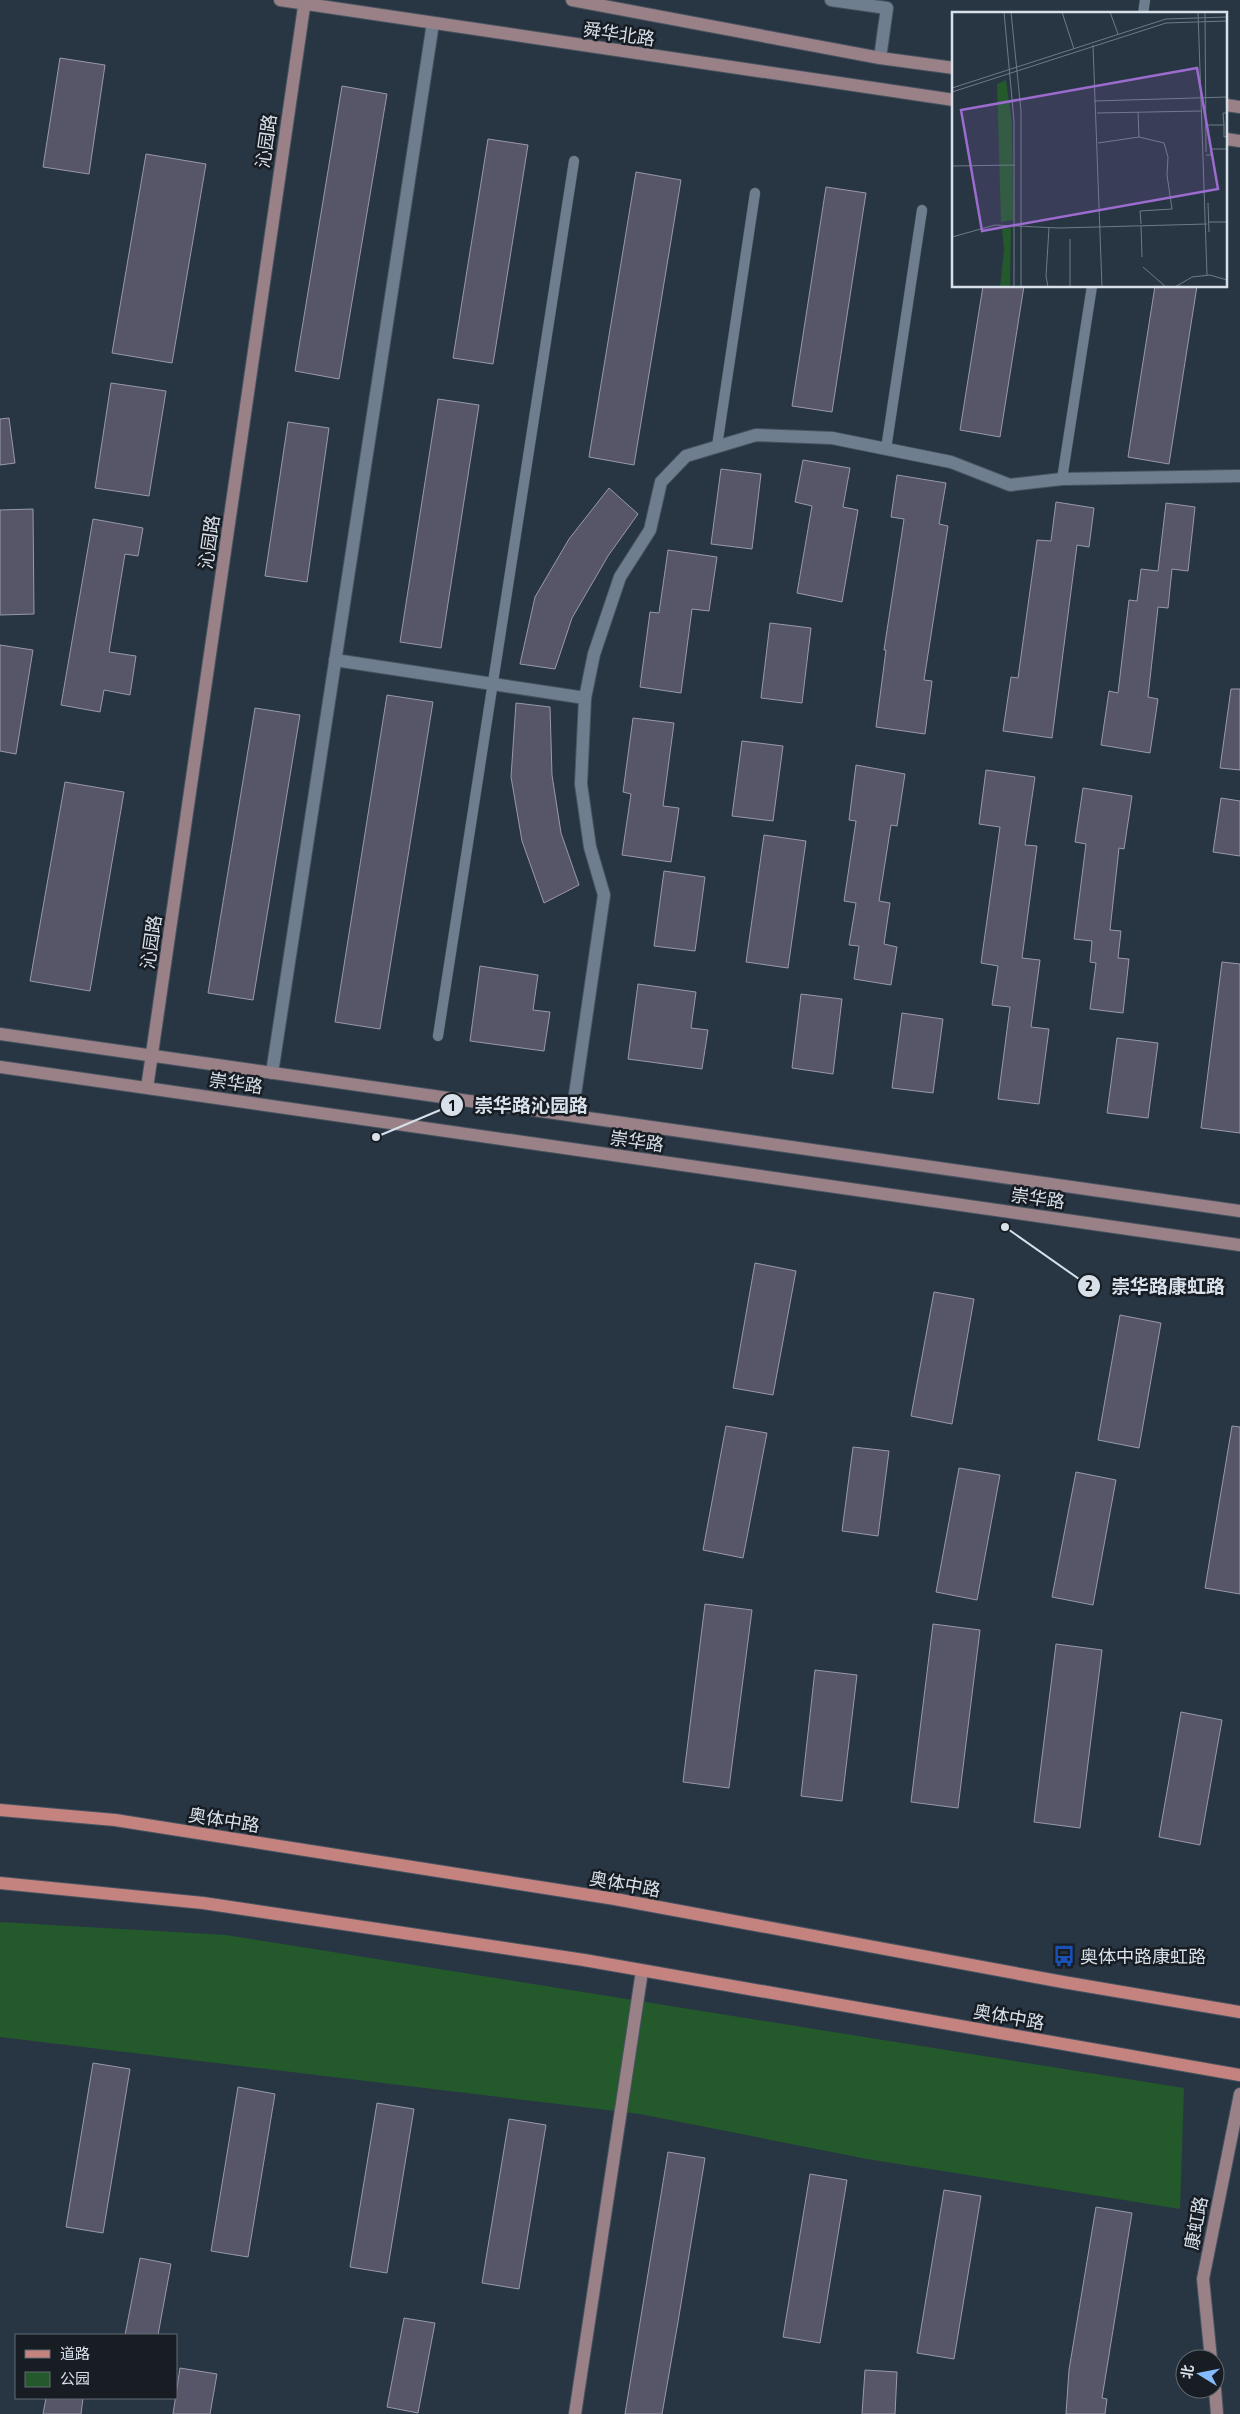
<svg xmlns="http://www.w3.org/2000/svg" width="1240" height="2414" viewBox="0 0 1240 2414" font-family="'Titillium Web','Noto Sans SC',sans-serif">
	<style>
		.green { fill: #23592b }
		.building { fill: #575669; stroke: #9998ad }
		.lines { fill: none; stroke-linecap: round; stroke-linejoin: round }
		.lane-casing { stroke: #485460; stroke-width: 11 }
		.street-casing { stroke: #485460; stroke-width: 14 }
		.secondary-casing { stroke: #485460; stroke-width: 14 }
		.primary-casing { stroke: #485460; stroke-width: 14 }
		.lane { stroke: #6f7e8f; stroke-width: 10 }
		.street { stroke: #6f7e8f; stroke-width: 12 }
		.secondary { stroke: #9a8187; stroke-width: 12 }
		.primary { stroke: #c4837f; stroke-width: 12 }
		.labels { text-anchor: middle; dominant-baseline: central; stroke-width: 5; stroke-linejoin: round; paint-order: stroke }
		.street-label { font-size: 18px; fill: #d8e1ea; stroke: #171d23 }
		.poi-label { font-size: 18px; fill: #d8e1ea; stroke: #171d23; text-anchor: start }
		.inset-road { fill: none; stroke: #6e7a86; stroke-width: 1 }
		.view { fill: #9c6bce; fill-opacity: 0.15; stroke: #9c6bce; stroke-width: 2.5 }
		.inset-edge { fill: none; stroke: #d8e1ea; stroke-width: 2.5 }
		.leader { fill: none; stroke: #d8e1ea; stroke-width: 2 }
		.callout-dot { fill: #d8e1ea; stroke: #171d23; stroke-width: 2 }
		.mark-label { font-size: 15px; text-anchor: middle; font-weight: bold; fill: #111 }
		.callout-label { font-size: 19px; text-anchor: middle; font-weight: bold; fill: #d8e1ea; stroke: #171d23; stroke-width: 5; stroke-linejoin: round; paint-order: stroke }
	</style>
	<rect width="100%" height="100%" fill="#283644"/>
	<path class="green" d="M0 1922 226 1935 1184 2088 1180 2209 867 2159 640 2114 0 2037Z"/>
	<path class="building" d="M60 58 105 65 89 174 43 167Z
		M342 86 387 94 339 379 295 371Z
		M488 139 528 145 493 364 453 358Z
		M146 154 206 164 172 363 112 353Z
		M636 172 681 180 634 465 589 457Z
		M826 187 866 193 832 412 792 406Z
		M983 286H1024L1000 437 960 430Z
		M1155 286H1197L1169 464 1128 457Z
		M111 383 166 391 149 496 95 488Z
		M438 399 479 405 441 648 400 642Z
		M9 418 15 463 0 465V419Z
		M288 422 329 428 307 582 265 576Z
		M803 460 850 468 843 507 858 510 842 602 797 593 812 506 795 502Z
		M721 469 761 474 752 549 711 544Z
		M897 475 946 483 939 524 948 526 924 680 932 681 925 734 876 727 886 650H884L904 519 891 517Z
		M609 488 638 514 608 556 572 618 555 669 520 664 535 597 569 539Z
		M1056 502 1094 508 1089 547 1077 545 1052 738 1003 731 1011 677 1018 678 1037 540 1051 541Z
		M1166 503 1195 507 1188 571 1172 569 1168 608 1158 607 1148 697 1158 699 1150 753 1101 745 1109 691 1118 693 1129 600 1137 601 1141 569 1158 571Z
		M33 509 34 614 0 615V510Z
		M93 519 143 528 138 556 125 554 109 652 136 656 130 695 104 690 100 712 61 705Z
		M668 550 717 557 709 611 692 609 681 693 640 687 650 612 659 613Z
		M770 623 811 628 802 703 761 698Z
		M0 645 33 650 16 754 0 751Z
		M1231 689H1240V770L1220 768Z
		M387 695 433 702 380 1029 335 1022Z
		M516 703 550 707 552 775 561 833 579 885 544 903 522 841 511 777Z
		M255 708 300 715 253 1000 208 993Z
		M633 718 674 723 663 806 679 808 671 862 622 855 631 794 623 792Z
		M742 741 783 746 773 821 732 816Z
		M856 765 905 774 897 826 891 825 879 901 890 903 884 944 897 947 891 985 854 979 859 946 849 945 856 903 844 901 856 821 849 820Z
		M986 770 1035 777 1025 845 1037 846 1022 958 1040 960 1031 1027 1049 1029 1039 1104 998 1099 1010 1007 992 1005 998 966 981 963 1000 827 979 824Z
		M65 782 124 792 90 991 30 981Z
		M1083 788 1132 796 1124 849 1119 848 1110 930 1121 931 1118 958 1129 959 1123 1013 1090 1009 1096 963 1090 962 1092 941 1074 939 1086 844 1075 842Z
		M1221 798 1240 801V856L1213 852Z
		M764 835 806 841 788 968 746 962Z
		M664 871 705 877 695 951 654 946Z
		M1222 962 1240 964V1133L1201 1128Z
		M480 966 538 975 533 1010 550 1012 544 1051 470 1041Z
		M638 984 696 992 691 1028 708 1030 702 1069 628 1059Z
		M801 994 842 999 833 1074 792 1068Z
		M902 1013 943 1019 933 1093 892 1088Z
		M1117 1038 1158 1043 1148 1118 1107 1113Z
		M755 1263 796 1271 773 1395 733 1388Z
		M934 1292 974 1299 952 1424 911 1416Z
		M1120 1315 1161 1323 1139 1448 1098 1440Z
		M726 1426 767 1433 743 1558 703 1550Z
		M1232 1426 1240 1427V1594L1205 1588Z
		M853 1447 889 1451 878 1536 842 1531Z
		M959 1468 1000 1475 977 1600 936 1592Z
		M1076 1472 1116 1480 1093 1605 1052 1597Z
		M705 1604 752 1610 729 1788 683 1782Z
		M933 1624 980 1630 958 1808 911 1802Z
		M1056 1644 1102 1650 1080 1828 1034 1822Z
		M815 1670 857 1675 842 1801 801 1796Z
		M1181 1712 1222 1720 1200 1845 1159 1837Z
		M93 2063 130 2069 103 2233 66 2227Z
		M238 2087 275 2094 248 2257 211 2251Z
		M377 2103 414 2109 387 2273 350 2267Z
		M509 2119 546 2125 519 2289 482 2283Z
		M668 2152 705 2158 678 2322 662 2414H625Z
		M810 2174 847 2180 820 2343 783 2337Z
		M944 2190 981 2196 954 2359 917 2353Z
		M1096 2207 1132 2213 1102 2398 1107 2399 1105 2414H1066L1069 2370Z
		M140 2258 171 2264 158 2335H125Z
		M404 2318 435 2323 418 2413 387 2407Z
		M180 2368 217 2374 210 2414H173Z
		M865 2370 897 2372 895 2414H862Z
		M46 2398H83L81 2414H43Z"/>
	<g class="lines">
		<g class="lane-casing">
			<path id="lane" d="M1143 14 1145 0
				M717 446 755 193
				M886 449 922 210
				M1062 479 1092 286
				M438 1036 574 161"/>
		</g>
		<g class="street-casing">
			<path id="street" d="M831 0 887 8 880 58
				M335 660 585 698
				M272 1073 433 23
				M572 1115 604 895 590 847 581 784 585 698 594 654 620 577 650 530 661 482 686 456 756 435 832 438 951 462 1010 485 1062 479 1240 476"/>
		</g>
		<g class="secondary-casing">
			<path id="secondary" d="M280 0 954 100
				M572 0 880 58 954 68
				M1226 105 1240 107
				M1226 139 1240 141
				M0 1034 1240 1211
				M0 1067 1240 1245
				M147 1088 305 0
				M1211 2359 1203 2279 1240 2094
				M1215 2389 1217 2414
				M575 2414 642 1971"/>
		</g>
		<g class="primary-casing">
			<path id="primary" d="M0 1810 115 1820 615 1899 1063 1982 1240 2012
				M0 1883 203 1903 584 1960 1240 2075"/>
		</g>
		<use href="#lane" class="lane"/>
		<use href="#street" class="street"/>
		<use href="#secondary" class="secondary"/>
		<use href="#primary" class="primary"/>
	</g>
	<defs>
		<g id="bus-bare" transform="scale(1.725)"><path d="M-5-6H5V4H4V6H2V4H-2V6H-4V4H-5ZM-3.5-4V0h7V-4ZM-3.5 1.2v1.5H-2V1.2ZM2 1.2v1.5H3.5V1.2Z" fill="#1a4fb4" stroke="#171d23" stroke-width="2.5" paint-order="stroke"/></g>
	</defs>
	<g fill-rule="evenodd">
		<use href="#bus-bare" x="1064" y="1956"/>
	</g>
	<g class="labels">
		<g class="street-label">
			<text transform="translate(619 34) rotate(8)">舜华北路</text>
			<text transform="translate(266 141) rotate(-82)">沁园路</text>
			<text transform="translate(209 542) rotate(-82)">沁园路</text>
			<text transform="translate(151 942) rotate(-82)">沁园路</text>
			<text transform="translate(236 1083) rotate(8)">崇华路</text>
			<text transform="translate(637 1141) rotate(8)">崇华路</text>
			<text transform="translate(1038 1198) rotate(8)">崇华路</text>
			<text transform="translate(224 1820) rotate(9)">奥体中路</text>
			<text transform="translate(625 1884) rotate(10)">奥体中路</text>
			<text transform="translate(1009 2017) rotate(10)">奥体中路</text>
			<text transform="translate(1196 2223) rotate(-79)">康虹路</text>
		</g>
		<g class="poi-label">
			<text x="1080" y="1956">奥体中路康虹路</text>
		</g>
	</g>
	<g transform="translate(952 12)">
		<rect width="275" height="275" fill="#283644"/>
		<path d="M54 68 60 112 61 208 49 210 45 72ZM59 216 58 275H48L52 238 50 217Z" fill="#23592b"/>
		<path class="inset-road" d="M52 0 62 109V275M59 0 69 99V275M110 0 122 37M158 0 166 22M246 0 255 263M253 0 254 140M141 33 150 275M0 76 214 7 275 5M0 80 214 11 275 9M142 89 275 85M186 100 187 125M145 101 249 99M255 113H272V125L275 124M272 113 271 101H275M146 131 187 125 212 131 216 145 215 163 220 197 188 199 189 212M254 143H259V137H275M0 154 63 153M256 191 257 220M256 210H275M189 214 190 245M0 225 43 213 107 216 255 212M118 227V275M191 255 214 275M96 275 94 264 97 216M223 275 240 265 258 263 275 268"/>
		<path class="view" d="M245 56 266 177 30 219 9 98Z"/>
		<rect width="275" height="275" class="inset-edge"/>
	</g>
	<path class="leader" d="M376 1137L452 1105M1005 1227L1089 1286"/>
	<g class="callout-dot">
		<circle cx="376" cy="1137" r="5"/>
		<circle cx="1005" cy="1227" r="5"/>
		<circle cx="452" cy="1105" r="12"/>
		<circle cx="1089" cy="1286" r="12"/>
	</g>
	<g class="mark-label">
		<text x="452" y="1111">1</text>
		<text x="1089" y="1291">2</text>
	</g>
	<g class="callout-label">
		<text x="531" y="1112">崇华路沁园路</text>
		<text x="1168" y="1293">崇华路康虹路</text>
	</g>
	<rect x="15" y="2334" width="162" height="65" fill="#171d23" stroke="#646b73"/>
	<rect x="25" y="2350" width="25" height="8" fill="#c4837f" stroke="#646b73"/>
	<text x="60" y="2359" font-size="15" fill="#d8e1ea">道路</text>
	<rect x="25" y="2372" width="25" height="15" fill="#23592b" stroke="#646b73"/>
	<text x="60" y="2384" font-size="15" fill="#d8e1ea">公园</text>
	<g transform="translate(1200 2374) rotate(280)"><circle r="24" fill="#171d23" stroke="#646b73"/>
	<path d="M0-4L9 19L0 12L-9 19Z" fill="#86bbfb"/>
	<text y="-8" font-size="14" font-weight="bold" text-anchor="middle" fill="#d8e1ea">北</text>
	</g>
</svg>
